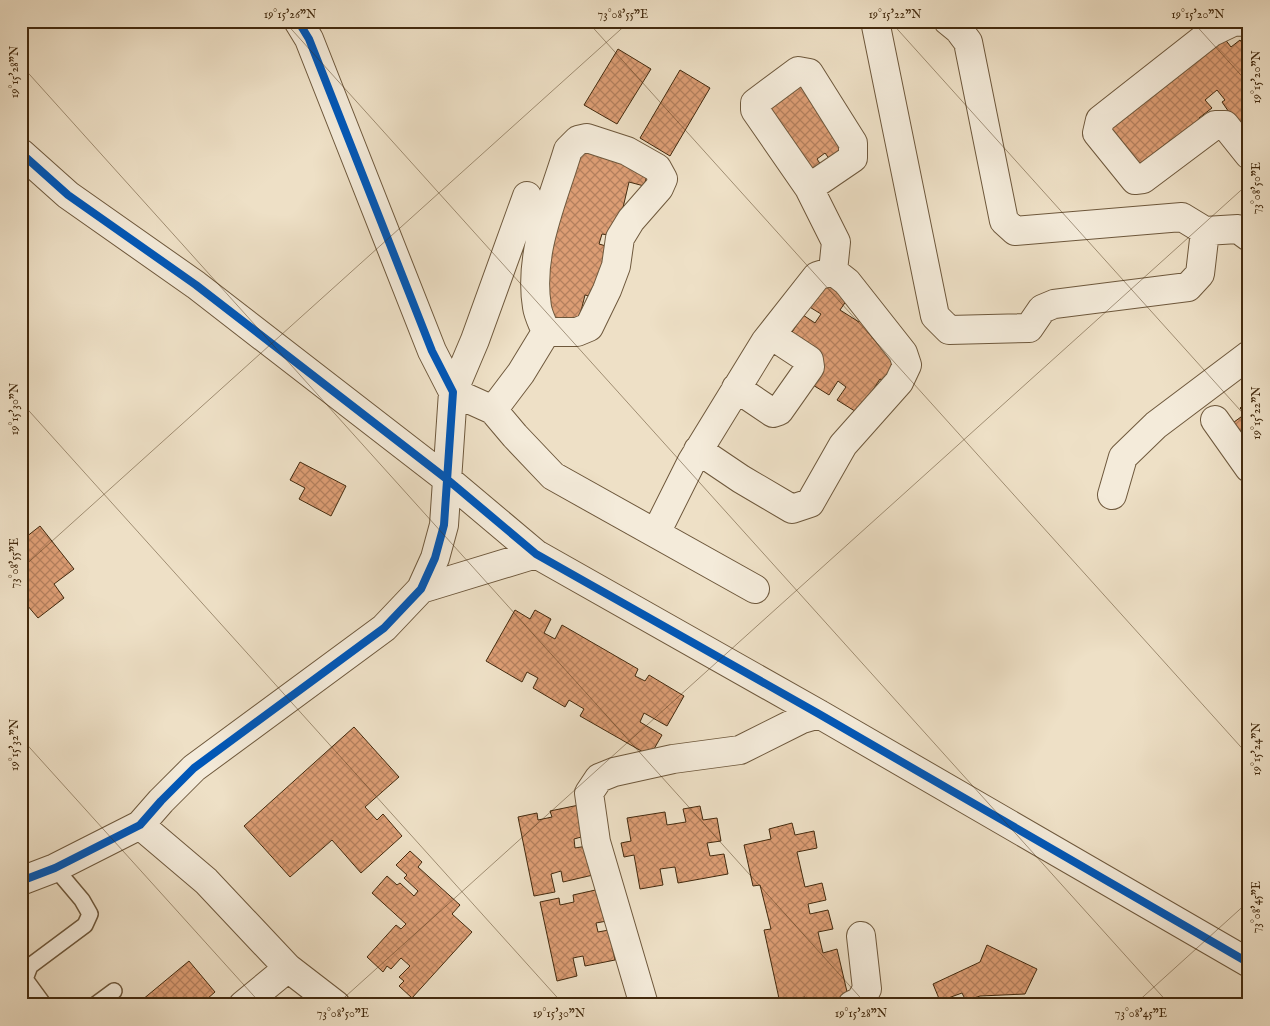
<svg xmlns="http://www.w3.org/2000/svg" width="1270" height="1026" viewBox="0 0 1270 1026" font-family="'IM FELL English',serif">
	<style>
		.building { fill: url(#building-cross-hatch); stroke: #432a0e }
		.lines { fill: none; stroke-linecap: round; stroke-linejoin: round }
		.service-casing { stroke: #6e583c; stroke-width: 18 }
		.minor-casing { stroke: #6e583c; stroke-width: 30 }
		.service { stroke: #f4ebda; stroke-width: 15 }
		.minor { stroke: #f4ebda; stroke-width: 28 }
		.cycleway-casing { stroke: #f4ebda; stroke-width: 11 }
		.cycleway { stroke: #0057b8; stroke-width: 8 }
		.ticks { fill: none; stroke: #432a0e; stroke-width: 1; stroke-opacity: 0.45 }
		.neatline { fill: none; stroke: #432a0e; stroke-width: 2 }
		.ticks-label { font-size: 12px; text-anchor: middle; fill: #432a0e }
	</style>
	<defs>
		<pattern id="building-cross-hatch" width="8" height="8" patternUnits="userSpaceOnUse" patternTransform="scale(1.25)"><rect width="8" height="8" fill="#dc9d74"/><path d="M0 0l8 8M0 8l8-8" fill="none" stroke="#b4805e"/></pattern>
	</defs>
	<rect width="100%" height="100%" fill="#eee0c6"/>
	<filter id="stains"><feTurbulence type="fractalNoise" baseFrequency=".004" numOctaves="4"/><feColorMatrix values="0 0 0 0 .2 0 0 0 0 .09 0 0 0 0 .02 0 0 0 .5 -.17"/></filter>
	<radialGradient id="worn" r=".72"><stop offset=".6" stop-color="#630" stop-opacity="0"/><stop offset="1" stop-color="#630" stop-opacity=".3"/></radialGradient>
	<path class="building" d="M1224 38 1231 47 1240 40 1249 52V141L1222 102 1225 100 1217 90 1205 100 1212 108 1199 118 1205 126 1177 147 1171 140 1154 153 1160 160 1141 174 1104 128Z
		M618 49 651 69 617 124 584 105Z
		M680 70 710 88 670 156 640 138Z
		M797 78 848 149 831 161 825 153 817 159 823 168 809 177 757 106 773 94 779 102 789 95 784 87Z
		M577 149 649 168 644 186 629 182 618 229 610 227 608 235 602 234 599 244 613 248 598 298 585 295 578 323 544 320 549 221Z
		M824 281 849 297 840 310 859 322 863 316 902 360 887 383 880 379 858 413 837 400 846 387 838 381 829 395 808 382 823 359 789 337 803 315 815 323 821 314 808 306Z
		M1249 401V450L1230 425 1245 414 1240 408Z
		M300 462 346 486 331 516 299 499 305 488 290 480Z
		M40 526 74 569 54 584 64 598 38 618 27 605 21 609V541Z
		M515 610 530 619 535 610 551 619 544 633 555 639 562 625 638 669 635 676 645 681 649 675 684 696 667 726 644 713 640 722 662 735 650 756 580 716 584 709 569 700 565 707 533 688 538 678 527 672 522 682 486 661Z
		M354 727 399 777 365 807 377 820 383 814 402 836 361 873 332 840 290 877 244 826Z
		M579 805 585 836 574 839 575 848 587 846 593 875 563 882 561 871 551 874 555 892 534 896 518 817 537 813 538 820 552 817 550 811Z
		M700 806 703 820 717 818 721 841 707 843 710 856 724 854 728 874 678 883 675 867 660 869 663 885 640 889 634 855 624 857 621 843 631 841 627 818 665 812 667 825 686 822 683 809Z
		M792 823 795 835 814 831 817 848 797 852 805 887 822 883 826 900 808 904 810 914 828 910 833 929 818 932 823 953 837 949 848 996 808 1005H806L805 997 780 1003 764 930 771 929 760 885 753 886 744 845 771 839 769 829Z
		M410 851 422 862 418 867 460 905 452 914 472 932 412 998 399 986 404 981 399 977 410 966 401 958 391 969 387 966 383 972 367 957 396 925 401 929 406 924 372 893 387 876 397 885 400 883 414 896 418 891 404 878 407 875 396 865Z
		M600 889 607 921 596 923 598 932 609 930 615 960 585 966 583 956 573 958 577 976 557 981 540 902 559 898 560 905 574 902 573 895Z
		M987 945 1037 969 1025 994 980 996 966 1001 962 993 940 1001 933 984 980 962Z
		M189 961 215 992 200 1005H146L142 1000Z
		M609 1000V1005H587Z"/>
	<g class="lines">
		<g class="service-casing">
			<path id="service" d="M44 1005 25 979 30 966 85 925 90 914 82 900 55 868
				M95 1005 114 991"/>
		</g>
		<g class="minor-casing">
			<path id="minor" d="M875 21 935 316 949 330 1029 328 1042 309 1054 304 1188 287 1200 274 1205 231
				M948 21 959 30 968 42 1004 221 1015 231 1182 217 1205 231 1238 229 1249 237
				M1249 22 1235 21 1212 32 1100 120 1097 133 1135 180 1143 179 1215 125H1225L1249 155
				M21 153 68 195 196 285 448 480 536 554 819 714 1249 963
				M809 188 853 158V143L809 73 798 71 755 103V110L809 188 836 242 833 271
				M527 196 475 340 453 392 493 410 515 436 553 476 755 589
				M736 388 773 413 779 411 810 367 809 360 771 335
				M493 410 521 373 546 332H577L589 327 607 290 616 266 620 238 631 220 659 188 663 179 657 168 627 151 587 138 578 140 568 150C553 200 528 253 537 307 538 315 543 324 546 332
				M1215 420 1249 468
				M1112 495 1123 457 1156 425 1249 355
				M656 533 692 461 765 342 817 276 833 271 847 282 903 353 907 365 899 382 843 445 810 503 792 509 741 479 698 450
				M421 589 536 554
				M140 825 206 881 288 968 336 1005
				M21 881 55 868 140 825 161 801 194 768 384 628 421 589 435 558 444 525 453 392 432 351 309 39 298 21
				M243 1005 288 968
				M644 1005 596 842 589 793 599 778 614 772 673 759 740 750 802 719 819 714
				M852 1005 860 1001 867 989 861 936"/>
		</g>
		<use href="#service" class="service"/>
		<use href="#minor" class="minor"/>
		<g class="cycleway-casing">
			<path id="cycleway" d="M21 153 68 195 196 285 448 480 536 554 819 714 1249 963
				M21 881 55 868 140 825 161 801 194 768 384 628 421 589 435 558 444 525 453 392 432 351 309 39 298 21"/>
		</g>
		<use href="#cycleway" class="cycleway"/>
	</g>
	<path class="ticks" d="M284 21 1170 1005M587 21 1249 756M890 21 1249 420M1192 21 1249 84M21 65 867 1005M21 402 564 1005M21 569 630 21M21 738 262 1005M336 1005 1249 183M1134 1005 1249 901"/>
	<rect width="1270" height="1026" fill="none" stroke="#eee0c6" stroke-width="55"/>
	<rect x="28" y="28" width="1214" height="970" class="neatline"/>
	<g class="ticks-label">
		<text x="290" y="18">19°15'26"N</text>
		<text x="623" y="18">73°08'55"E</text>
		<text x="895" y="18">19°15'22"N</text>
		<text x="1198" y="18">19°15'20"N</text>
		<text transform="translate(14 72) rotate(-90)" y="4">19°15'28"N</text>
		<text transform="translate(1256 77) rotate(-90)" y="4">19°15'20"N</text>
		<text transform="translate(1256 188) rotate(-90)" y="4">73°08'50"E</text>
		<text transform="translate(14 409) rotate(-90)" y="4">19°15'30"N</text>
		<text transform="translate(1256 413) rotate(-90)" y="4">19°15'22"N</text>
		<text transform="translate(14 563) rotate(-90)" y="4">73°08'55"E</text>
		<text transform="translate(14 745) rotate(-90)" y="4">19°15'32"N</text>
		<text transform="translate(1256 749) rotate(-90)" y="4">19°15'24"N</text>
		<text transform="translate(1256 907) rotate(-90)" y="4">73°08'45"E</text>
		<text x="343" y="1017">73°08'50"E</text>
		<text x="559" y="1017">19°15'30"N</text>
		<text x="861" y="1017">19°15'28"N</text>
		<text x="1141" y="1017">73°08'45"E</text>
	</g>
	<rect width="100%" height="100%" filter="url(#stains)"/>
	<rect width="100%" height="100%" fill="url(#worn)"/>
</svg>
